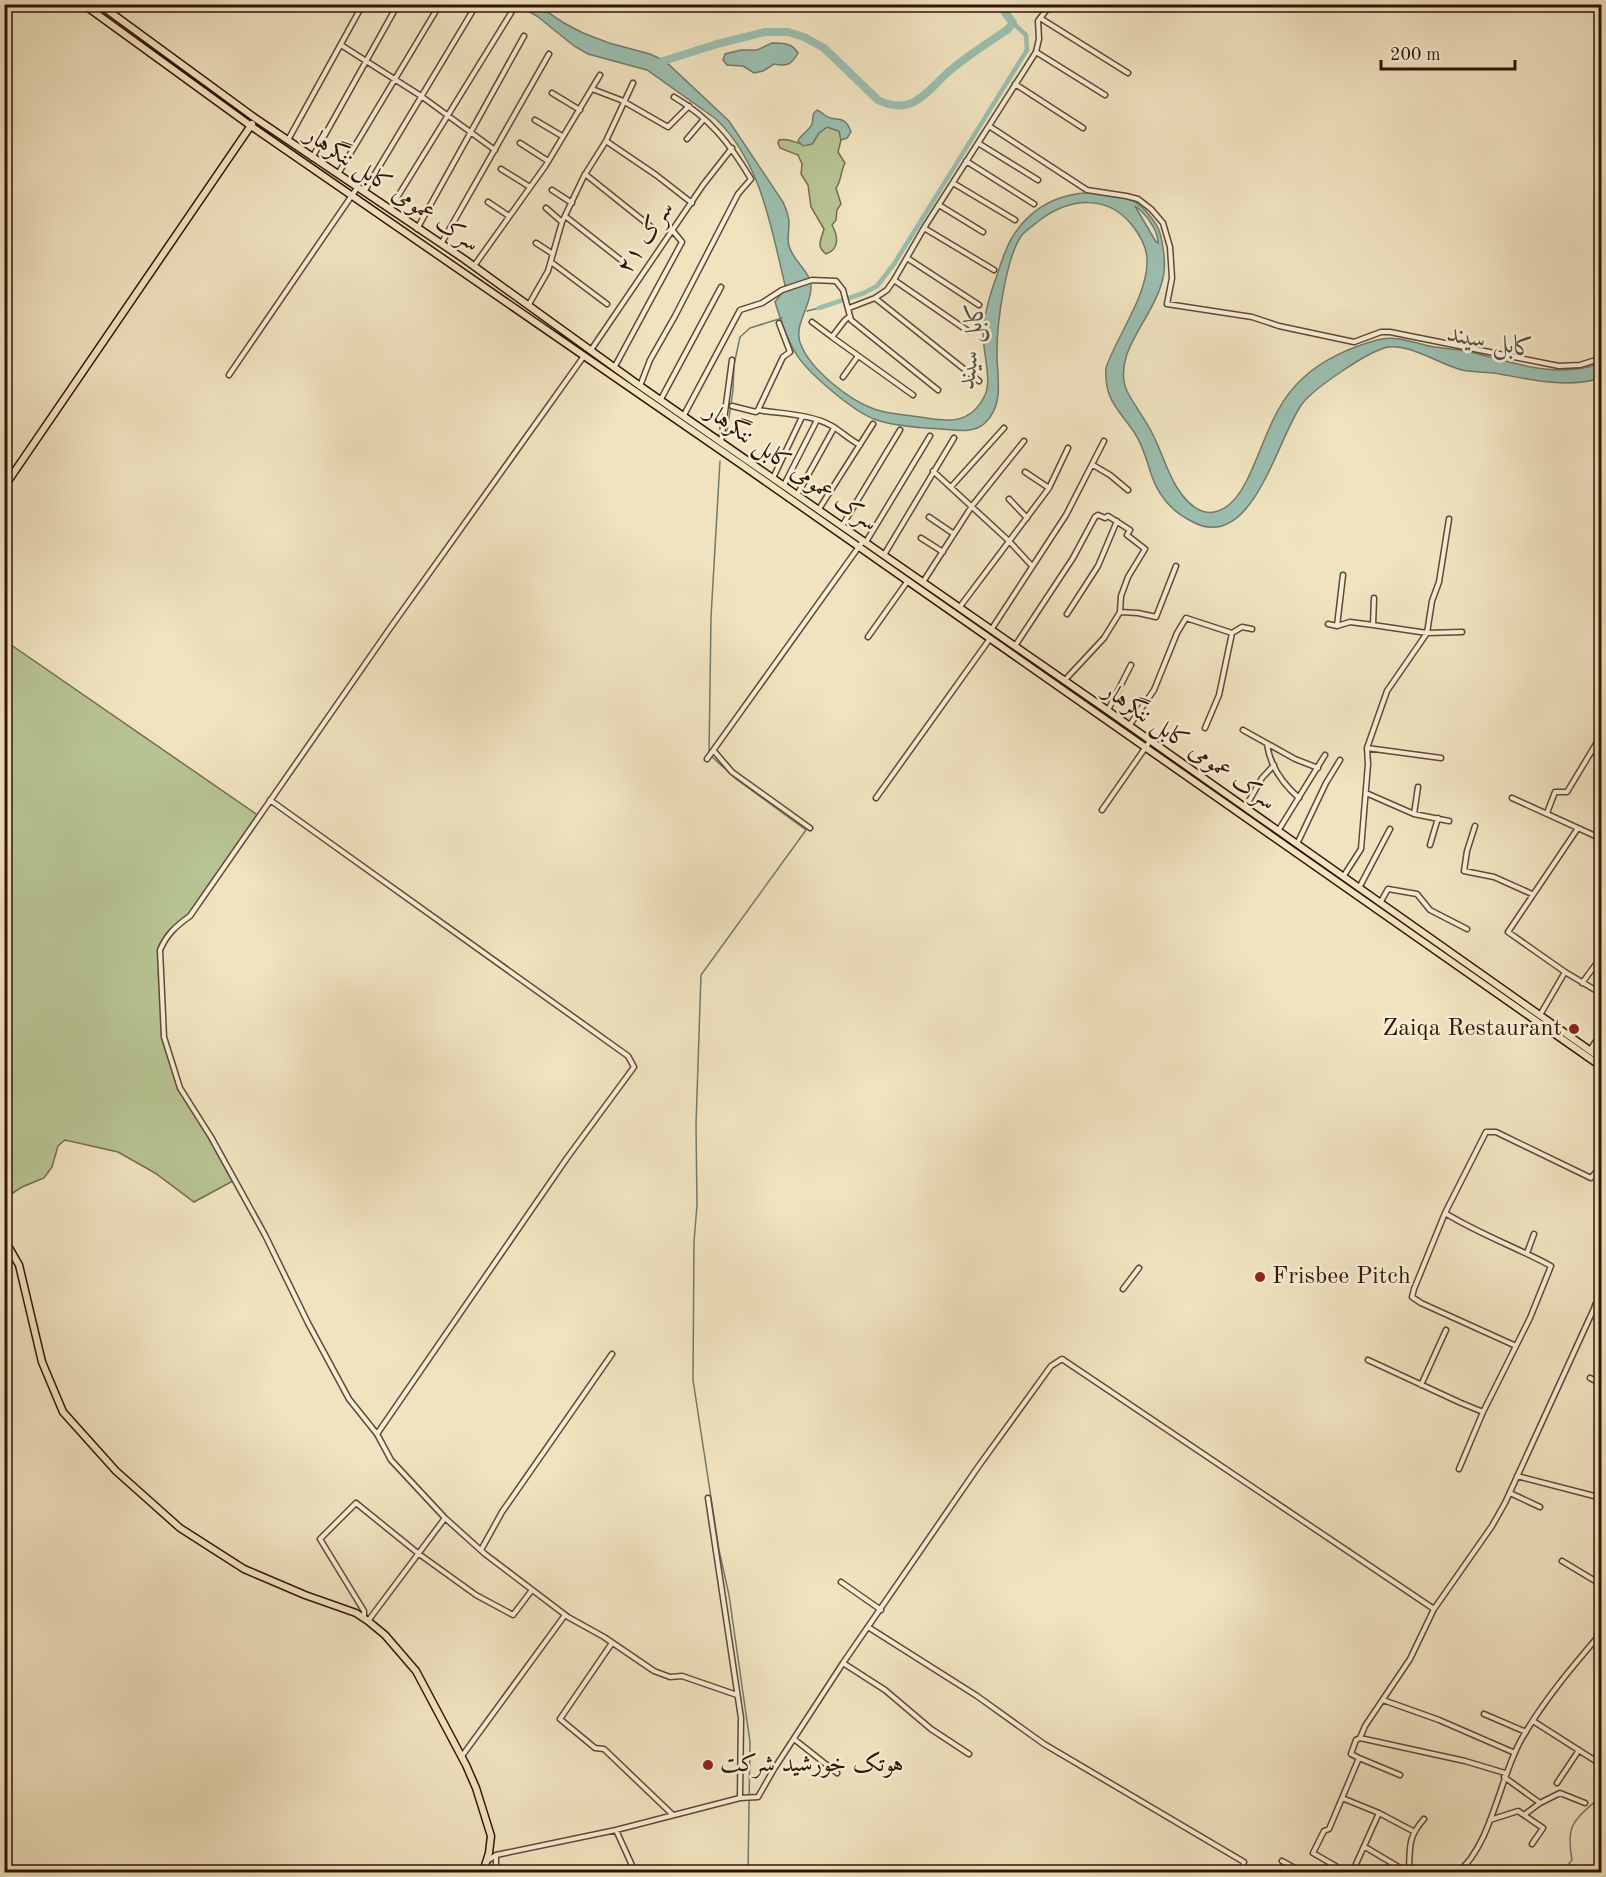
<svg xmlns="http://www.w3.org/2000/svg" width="1606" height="1877" viewBox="0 0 1606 1877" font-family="'Old Standard TT',Amiri,serif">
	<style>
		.green { fill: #b8c493; stroke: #756c4c; stroke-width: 1.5 }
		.water { fill: #9bbeaf; stroke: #717a6b; stroke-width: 1.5; fill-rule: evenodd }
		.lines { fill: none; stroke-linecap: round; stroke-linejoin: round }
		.stream { stroke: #717a6b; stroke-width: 1.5 }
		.canal { stroke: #9bbeaf; stroke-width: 4.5 }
		.river { stroke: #9bbeaf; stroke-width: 8 }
		.minor-casing { stroke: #624834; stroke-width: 7 }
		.trunk-casing { stroke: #321406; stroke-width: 9 }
		.minor { stroke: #f6edd6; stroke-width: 4 }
		.trunk { stroke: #f1e3c0; stroke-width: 6 }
		.poi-dot { fill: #8f2418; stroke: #f6edd6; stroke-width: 2 }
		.labels { text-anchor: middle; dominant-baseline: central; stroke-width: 5; stroke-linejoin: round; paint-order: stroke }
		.street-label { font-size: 24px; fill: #321406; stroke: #f6edd6 }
		.poi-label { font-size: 24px; fill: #321406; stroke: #f6edd6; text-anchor: start }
		.water-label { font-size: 26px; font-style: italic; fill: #575041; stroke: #f6edd6 }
	</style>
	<rect width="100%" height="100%" fill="#f1e3c0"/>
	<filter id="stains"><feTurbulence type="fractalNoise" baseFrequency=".00333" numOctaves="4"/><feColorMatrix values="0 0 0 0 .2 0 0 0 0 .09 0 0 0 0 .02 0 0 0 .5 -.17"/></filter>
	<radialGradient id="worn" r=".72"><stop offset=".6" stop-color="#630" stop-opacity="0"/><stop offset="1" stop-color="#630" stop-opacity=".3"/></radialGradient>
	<path class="green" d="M827 127 839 131 841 140 838 152 845 163C840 172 842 180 836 188L841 204 837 210 836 220 832 225C838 236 840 249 826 254 815 246 822 238 824 229L811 207 808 185 801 174 802 164 798 155 780 148 778 143 779 140C792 137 797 147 812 144L819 133Z
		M4 640 259 816 190 916 176 926 160 950 164 1037 180 1088 211 1137 233 1181 194 1202 155 1173 118 1152 65 1140 58 1146 52 1167 44 1178 22 1187 5 1198Z"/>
	<path class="water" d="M517 5H537L564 23 583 33 609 43 650 54 665 61 729 121 783 202C786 209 789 215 789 223 789 231 787 239 789 246 793 261 810 271 811 286 812 306 792 326 801 345 811 370 849 400 874 409 889 414 905 415 920 417 947 422 971 425 985 395 992 381 983 351 983 334 984 314 990 294 997 275 1002 261 1006 245 1015 233 1040 196 1082 186 1123 197 1139 201 1148 212 1157 226 1161 233 1162 240 1163 248 1165 260 1165 274 1161 285 1152 319 1111 355 1127 391 1135 407 1147 421 1154 437 1162 453 1167 471 1176 486 1201 527 1229 517 1248 478 1265 443 1273 405 1303 378 1322 360 1351 347 1377 340 1395 335 1411 342 1429 346 1444 349 1460 349 1475 353 1517 364 1558 379 1601 363V378C1566 389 1529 379 1494 373 1483 372 1472 372 1462 370 1440 365 1407 341 1384 348 1365 354 1314 388 1302 404 1277 438 1252 556 1191 521 1171 511 1158 495 1151 474 1147 460 1142 444 1134 432 1118 409 1104 399 1106 368 1117 335 1149 294 1147 258 1146 245 1140 235 1132 225 1107 194 1070 198 1040 220 1034 225 1027 229 1022 235 1006 256 997 323 997 350 996 374 1006 403 985 423 974 434 955 430 941 429 922 428 892 426 874 419 853 411 806 372 795 352 786 338 780 318 775 302L785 289V285C771 227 761 162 716 119L647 70 588 54 574 46 537 16ZM1135 206C1145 213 1158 229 1158 243L1156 242Z
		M772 43C783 43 792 43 798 53 792 64 787 67 774 64L763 71 754 73 743 66 727 65 723 60 725 54 741 50H757Z
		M817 110C820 111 823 114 826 116 837 123 844 113 851 132L847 138 841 140 839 131 827 127 819 133 812 144 803 146 798 141C801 134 809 131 812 124 814 117 811 115 817 110Z"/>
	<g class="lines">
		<path class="stream" d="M807 311 819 308
			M726 438 733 390 734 365 740 337 750 328 782 318
			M720 461 711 617 709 754 736 779 806 830 701 975 696 1125 697 1205 694 1242 693 1380 719 1550 729 1595 750 1742 748 1872
			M1562 1872 1572 1860C1565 1821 1576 1820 1602 1795"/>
		<path class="canal" d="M819 308 864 293 877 286 894 264 1027 50 1026 35 1013 23"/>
		<path class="river" d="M654 64 717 44 765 32H788L804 37 824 48 878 100C915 118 928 88 953 68 970 54 989 42 1007 30L1013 23 1004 11 1008 4"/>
		<g class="minor-casing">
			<path id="minor" d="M1040 18 1128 73
				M341 45 421 96 495 150
				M1036 52 1105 95
				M1015 84 1083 128
				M592 89 621 100 668 127 689 106
				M552 93 580 110
				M535 120 562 136
				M989 126 1087 190 1126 196 1138 199 1151 209 1163 223 1170 247 1172 278 1167 304 1252 317 1279 326 1354 342 1381 332H1390L1559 366 1580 365 1602 358
				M687 139 704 119
				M288 140 363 4
				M606 141 656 175 692 203
				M520 143 548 161
				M978 143 1038 180
				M312 158 398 4
				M966 161 1034 204
				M501 169 530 187
				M338 174 440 4
				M585 174 655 230
				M953 183 1015 220
				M552 190 572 203
				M364 192 472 12
				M488 202 509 216
				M939 205 983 232
				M546 208 562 222
				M390 209 511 13
				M565 216 626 264
				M924 228 994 270
				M417 229 524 36
				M536 243 553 254
				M441 244 549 54
				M907 258 979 305
				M551 262 607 304
				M474 266 546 165 600 75
				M894 280 968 331
				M875 298 979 381
				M528 306 548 271 562 222 584 176 606 141 633 83
				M849 308 875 298 887 290 894 280 924 228 1036 52 1039 39 1038 21 1051 4
				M849 317 845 320 832 337 913 395
				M812 322 832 337
				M591 350 703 185 732 148
				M584 356 388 631 190 916C176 926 167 934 160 950L164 1037 180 1088 211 1137 265 1235 308 1323 349 1399 377 1434 391 1460 445 1518 485 1554 568 1617 604 1637 654 1671 670 1677 682 1676 737 1695
				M614 368 682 242 673 231
				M229 375 357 188
				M843 377 858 356
				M640 386 650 360 675 316 738 194 751 179C730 144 710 118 674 97
				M661 399 721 287
				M732 406 756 412 758 410C782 414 811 414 832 426 842 432 850 440 860 445
				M758 410 783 357 790 352 779 323
				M684 415 740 310 762 303 782 290 812 280 836 281 843 290 851 320 938 390
				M721 442 732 360
				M1093 465 1110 475 1128 490
				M933 471 1009 541 1032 566
				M1025 472 1049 488
				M773 478 802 417
				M784 485 817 420
				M951 487 1004 428
				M797 495 834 428
				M1009 499 1027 518
				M819 509 873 424
				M929 517 954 534
				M842 526 900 430
				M921 538 943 552
				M866 542 930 436
				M884 555 954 438
				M923 582 972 506 1024 441
				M1374 598 1373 625 1427 633 1462 632
				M959 608 1049 488 1068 448
				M1120 612 1138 613 1156 617 1176 566
				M1067 614 1098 566 1117 521
				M1328 624 1337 626 1350 622 1373 625
				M1337 626 1343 575
				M991 630 1066 515 1104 441
				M868 637 907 582
				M1015 646 1073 558 1095 517 1098 515 1105 518 1108 516 1130 530 1127 535 1145 549 1128 577 1121 596 1120 612 1104 638 1064 681
				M1108 710 1131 665
				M1129 726 1154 690 1177 633 1186 618 1232 633 1242 627 1252 629
				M1205 728 1219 695 1232 633
				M1243 730 1295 759 1318 768
				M1267 744C1270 766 1283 784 1299 798
				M1367 748 1441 758
				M714 751 732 772 810 828
				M707 759 863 541
				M1366 793 1414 814 1449 821
				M876 798 989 640
				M1512 798 1602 839
				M270 800 628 1056 634 1067 567 1158 377 1434
				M1249 801 1262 778 1274 765
				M1102 810 1150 741
				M1547 813 1555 792H1567L1602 734
				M1414 814 1418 787
				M1475 826 1467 851 1464 871 1494 877 1532 894
				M1578 828 1508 932 1565 972 1602 994
				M1278 831 1325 755
				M1297 844 1326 783 1340 760
				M1430 845 1438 818
				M1343 877 1361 849 1368 764 1367 748 1387 691 1427 633 1432 601 1439 582 1449 519
				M1359 888 1390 829
				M1380 903 1388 889 1417 894 1430 910 1467 929
				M1582 983 1602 956
				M1540 1015 1565 972
				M1590 1050 1602 1032
				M1445 1213C1479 1234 1516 1247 1551 1266L1530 1318 1483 1412 1459 1469
				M1527 1253 1534 1234
				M1123 1289 1139 1268
				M1595 1305 1602 1308
				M1516 1346 1421 1303 1412 1297 1414 1289 1445 1213 1486 1132H1496L1591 1178 1602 1165
				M1368 1360 1461 1403 1483 1412
				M1590 1378 1602 1384
				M1421 1385 1446 1330
				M1517 1476 1602 1498
				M1510 1493 1540 1507
				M708 1498 741 1718 740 1798
				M481 1550 502 1512 612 1354
				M1562 1561 1602 1585
				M841 1582 881 1610
				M364 1617V1611L320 1539 356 1503 419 1554 476 1595 513 1615 532 1590
				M368 1621 445 1518
				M868 1627 977 1696 1044 1744 1244 1862 1241 1872
				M612 1643 560 1719 595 1748 604 1749 673 1815
				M843 1663 885 1690 931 1729 969 1754
				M1383 1700 1439 1720 1515 1753
				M1484 1714 1526 1732
				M1533 1721 1602 1765
				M1360 1738 1465 1761 1505 1773
				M794 1739 837 1773
				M462 1756 565 1615
				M1359 1758 1400 1775
				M1504 1777 1540 1803
				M1557 1783 1579 1750
				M1342 1798 1379 1813 1413 1831
				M1524 1815 1540 1803 1560 1793 1585 1803
				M1490 1820 1518 1811 1543 1828 1532 1844
				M616 1830 635 1872
				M1365 1847 1402 1869 1414 1872
				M487 1861 496 1855 616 1830 740 1798 758 1797 774 1769 843 1663 978 1467 1051 1366 1062 1359 1434 1609
				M1282 1861 1302 1872
				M1356 1864 1379 1813
				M1409 1870C1410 1846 1408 1837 1424 1819
				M496 1872V1856
				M1346 1872 1313 1853 1324 1831 1329 1829 1359 1758 1351 1754 1356 1740 1360 1738 1365 1726 1410 1659 1434 1609 1492 1526 1505 1503 1602 1291
				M1458 1872C1491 1846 1500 1777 1521 1740 1543 1701 1573 1666 1602 1632"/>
		</g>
		<g class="trunk-casing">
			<path id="trunk" d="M83 4 251 126 742 465 1602 1067
				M99 4 255 118 464 259 640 386 1107 710 1602 1059
				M4 487 252 124
				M4 1239 19 1265 42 1362 63 1412 116 1471 180 1528 244 1569 305 1595 356 1613 368 1621 385 1635 416 1671 466 1765 476 1788 491 1836 489 1853 483 1872"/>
		</g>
		<use href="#minor" class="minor"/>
		<use href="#trunk" class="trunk"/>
	</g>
	<g class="poi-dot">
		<circle cx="1574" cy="1029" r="6"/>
		<circle cx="1260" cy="1277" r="6"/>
		<circle cx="708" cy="1765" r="6"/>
	</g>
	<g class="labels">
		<g class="street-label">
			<text transform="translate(392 190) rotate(34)">سرک عمومی کابل ننگرهار</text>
			<text transform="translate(646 238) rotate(-56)">سرک ۲۱</text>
			<text transform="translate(791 468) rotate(35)">سرک عمومی کابل ننگرهار</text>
			<text transform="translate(1189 747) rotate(35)">سرک عمومی کابل ننگرهار</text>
		</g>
		<g class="poi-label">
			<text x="1562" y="1029" text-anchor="end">Zaiqa Restaurant</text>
			<text x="1272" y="1277">Frisbee Pitch</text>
			<text x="720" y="1765">هوتک خورشید شرکت</text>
		</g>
		<g class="water-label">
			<text transform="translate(1491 342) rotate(11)">کابل سيند</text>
			<text transform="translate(972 345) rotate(-83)">کابل سيند</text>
		</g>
	</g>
	<rect width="1606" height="1877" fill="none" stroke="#f1e3c0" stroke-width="24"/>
	<rect x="6" y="6" width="1594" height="1865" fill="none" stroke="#321406" stroke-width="3"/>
	<rect x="12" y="12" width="1582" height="1853" fill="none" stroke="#321406" stroke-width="1.5"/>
	<path d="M1381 60v9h134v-9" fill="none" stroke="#321406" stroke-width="3"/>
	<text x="1390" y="60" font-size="18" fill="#321406" stroke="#f6edd6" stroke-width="4.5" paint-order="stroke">200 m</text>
	<rect width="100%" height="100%" filter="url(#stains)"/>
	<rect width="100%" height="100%" fill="url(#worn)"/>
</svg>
